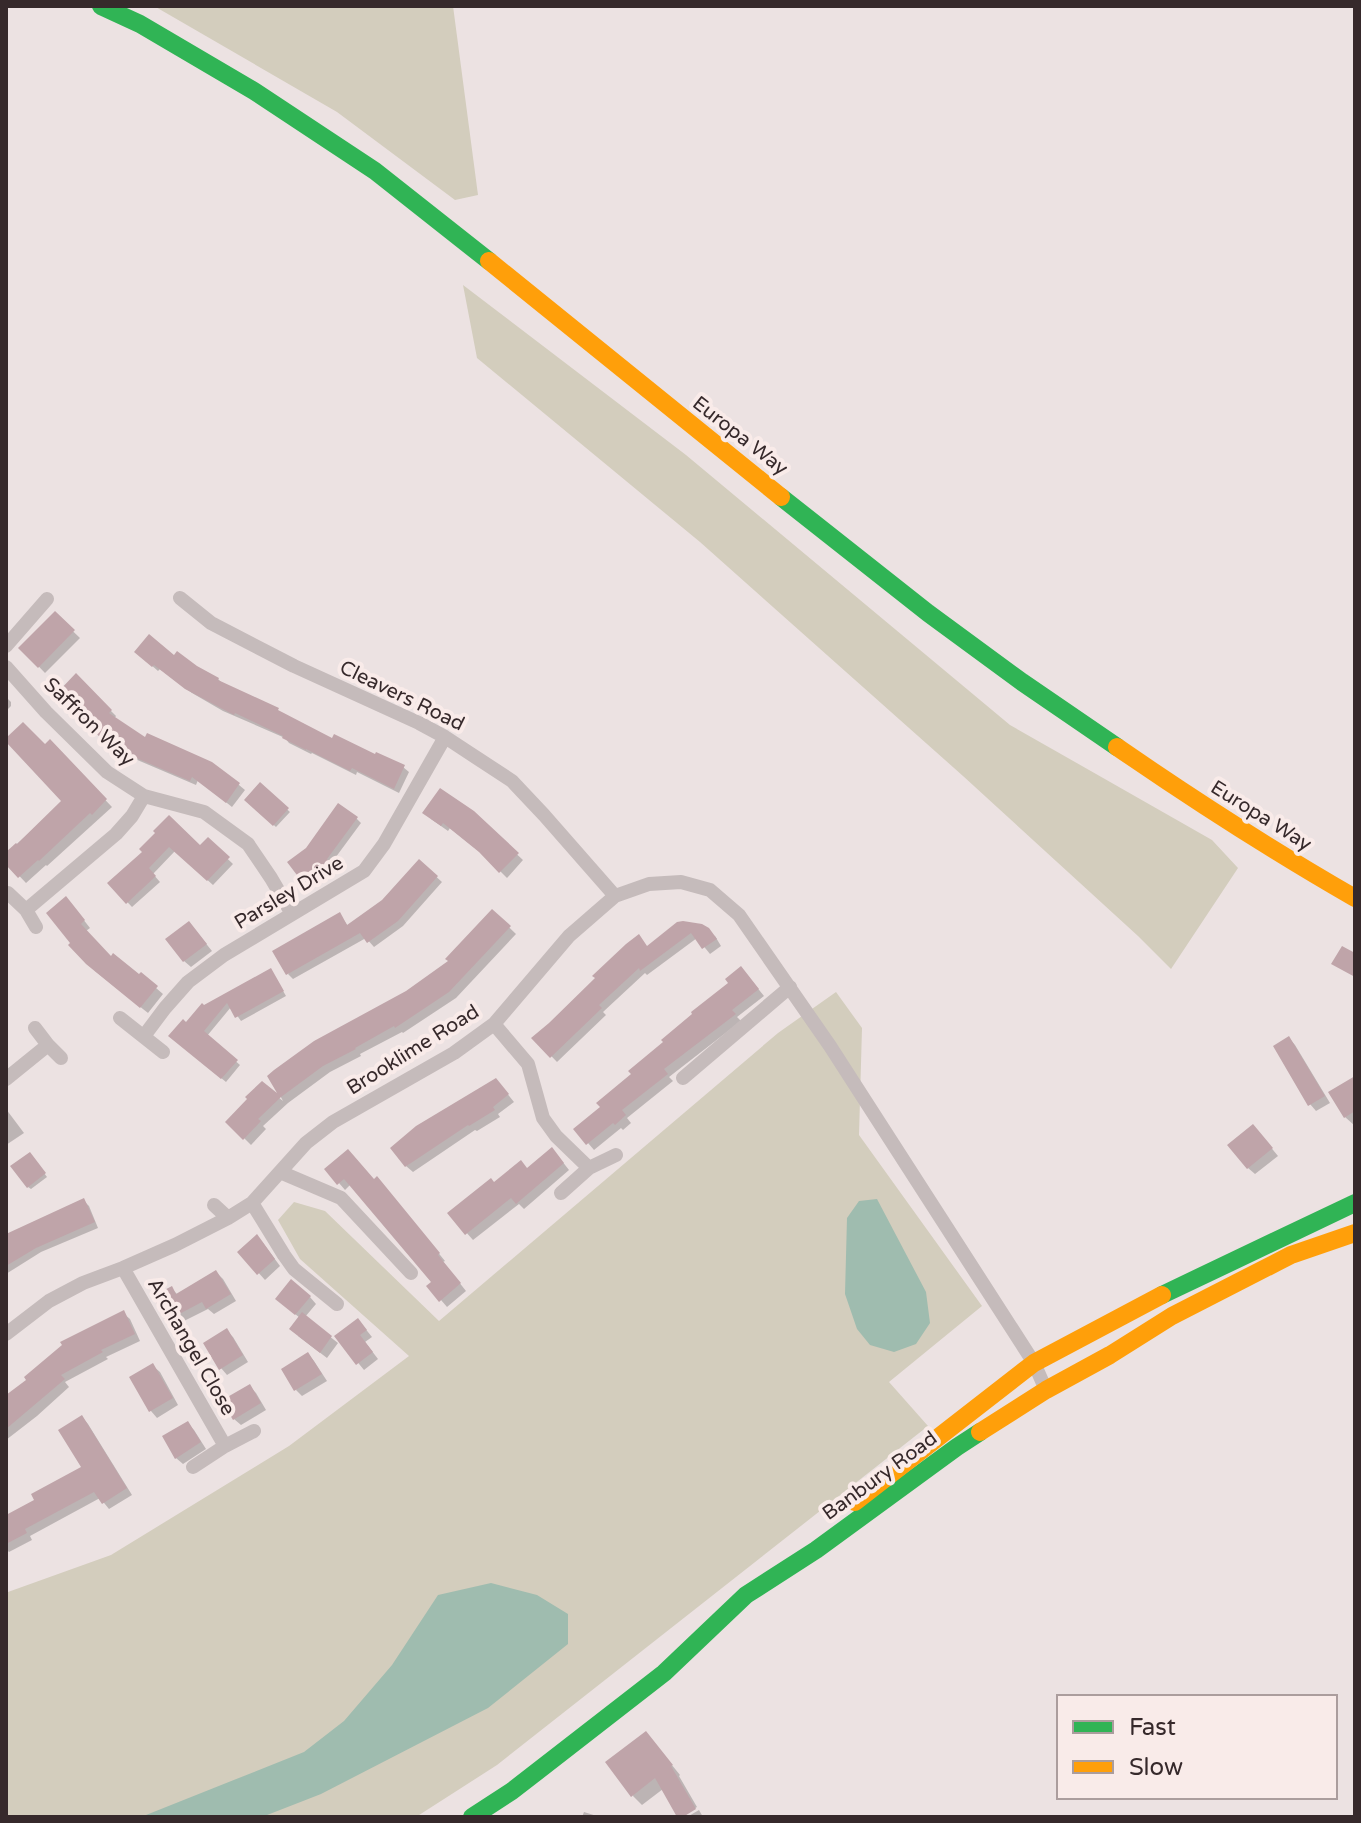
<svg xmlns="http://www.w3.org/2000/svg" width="1361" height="1823" viewBox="0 0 1361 1823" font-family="'Varela Round',sans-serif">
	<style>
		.green { fill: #d3cdbd }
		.water { fill: #9fbcaf }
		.shadow { fill: #0003 }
		.building { fill: #bfa4a9 }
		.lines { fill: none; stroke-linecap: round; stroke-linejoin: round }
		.street { stroke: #c5bbbb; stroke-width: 14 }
		.fast { stroke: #30b455; stroke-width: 18 }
		.slow { stroke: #ff9f0a; stroke-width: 18 }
		.labels { text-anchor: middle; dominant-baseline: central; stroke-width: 8; stroke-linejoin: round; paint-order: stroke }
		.street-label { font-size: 20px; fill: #36292b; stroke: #f9ebe9 }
	</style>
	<rect width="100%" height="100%" fill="#ece2e2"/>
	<path class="green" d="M154 6H453L478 195 455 200 337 112Z
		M463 285 686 455 1010 725 1212 840 1238 868 1171 969 1138 936 963 776 700 542 477 358Z
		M836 992 862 1028 859 1135 982 1306 889 1382 928 1426 497 1765 416 1817H6V1591L8 1592 111 1555 289 1446 409 1356 300 1259 278 1220 294 1202 325 1211 439 1321 778 1033Z"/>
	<path class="water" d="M877 1199 926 1292 930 1323 916 1344 894 1352 870 1345 857 1329 845 1294 847 1218 859 1201Z
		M491 1583 537 1595 568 1614V1644L488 1708 321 1794 262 1817H141L304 1752 344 1721 392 1665 438 1595Z"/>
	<path class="shadow" d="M55 614 80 638 45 673 21 648Z
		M142 657 175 658 218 679 223 684 333 741 403 767 409 772 399 793 357 772 356 775 312 753 311 754 289 743 285 738 223 711 192 693 160 669 158 671Z
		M76 676 116 716 114 719 146 740 211 763 239 785 245 790 232 807 198 780 196 785 128 756 110 745 82 713Z
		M6 697 11 702V706L6 711Z
		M50 742 112 807 47 866 46 865 26 883 6 862V854L64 801 45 747Z
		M260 785 290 812 276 827 247 800Z
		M473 813 523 860 507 878 486 857 450 828 448 831 431 819Z
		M356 818 361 823 330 865 333 869 309 886 290 862Z
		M158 833 200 848 208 840 233 864 213 885 175 851 153 874 160 882 132 907 110 884 145 852Z
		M419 861 442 882 403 926 374 947 366 938 293 979 288 974 340 915 348 926 383 902Z
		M72 905 90 928 86 931 111 959 139 977 141 975 163 994 148 1013 95 971Z
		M492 911 516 934 456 998 403 1033 402 1032 360 1054 361 1056 330 1072 288 1103 263 1126 266 1129 251 1145 228 1122 262 1084 283 1101 270 1077 407 993 451 962Z
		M678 924 715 936 721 946 710 954 697 938 647 975 645 973 603 1012 606 1015 557 1062 534 1038Z
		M195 930 212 951 191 967 184 961Z
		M271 970 286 996 241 1021 231 1007 207 1036 240 1065 226 1082 175 1040 186 1024 204 1007Z
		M747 975 764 996 737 1017 741 1021 669 1077 673 1081 627 1118 631 1123 623 1130 621 1128 594 1150 576 1129 603 1107 633 1074Z
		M1289 1038 1295 1045 1330 1103 1316 1111 1310 1104Z
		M1355 1078V1126L1345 1117Z
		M502 1087 514 1102 498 1114 500 1117 477 1131 475 1130 413 1172 406 1166Z
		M6 1109 24 1133 6 1145Z
		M1259 1133 1278 1156 1255 1174 1248 1168Z
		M558 1156 569 1170 524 1209 519 1204 473 1240 450 1214 528 1170Z
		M32 1157 47 1177 31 1189 28 1187Z
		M354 1158 374 1181 383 1185 445 1261 443 1262 466 1291 447 1307 441 1300 434 1282 351 1184 345 1190 339 1183Z
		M84 1201 89 1206 98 1228 41 1252 6 1274V1240Z
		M263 1243 280 1266 265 1280 240 1252Z
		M216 1272 223 1279 236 1301 214 1314 208 1309 174 1326 168 1319 172 1289 178 1295Z
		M310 1297 316 1304 305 1317 338 1343 327 1358 298 1336 300 1318 284 1305Z
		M123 1313 130 1319 140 1341 106 1357 108 1359 65 1382 69 1387 37 1416 6 1440V1397Z
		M364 1327 372 1337 365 1342 378 1359 364 1370 337 1337Z
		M227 1331 233 1337 248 1362 227 1375 221 1368Z
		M308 1354 314 1361 327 1381 302 1396 296 1390Z
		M153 1366 160 1372 178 1405 157 1418 151 1411 132 1378Z
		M249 1386 256 1393 266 1410 241 1425 234 1419Z
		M82 1417 88 1424 132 1495 109 1509 100 1498 30 1536 32 1540 9 1552 6 1549V1517L37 1501 84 1468Z
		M187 1423 194 1430 206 1449 183 1464 176 1458Z
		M646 1733 680 1775 679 1776 697 1807 680 1817 663 1789 642 1805 633 1796Z
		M699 1810 703 1817H687Z
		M584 1812 600 1817H582Z"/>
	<path class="building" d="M55 611 75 630 38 668 18 648Z
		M149 634 174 655 177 651 197 666 219 678 218 680 279 708 278 710 332 738 334 734 375 754 376 752 405 765 394 789 352 768 350 771 306 749V750L282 738 283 736 235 713 234 715 185 689 154 665 152 667 134 652Z
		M76 673 112 710 109 713 145 737 147 733 212 762 240 783 226 803 192 777 190 781 120 751 102 739 77 715 80 712 58 692Z
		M23 722 45 744 50 739 107 799 92 815 90 813 39 861 38 860 18 878 6 865V852L16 843 17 844 61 801 6 742V738Z
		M260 782 289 808 273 826 244 800Z
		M440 788 474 811 519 853 499 873 479 852 443 823 441 826 422 813Z
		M338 803 358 817 327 859 330 863 303 883 287 862 306 848Z
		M169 815 200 845 208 837 230 857 207 881 169 847 149 868 156 876 126 904 107 883 142 852 139 849 155 833 153 831Z
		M419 859 438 876 398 921 367 943 360 933 286 975 272 951 340 912 347 925 382 900Z
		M66 896 85 920 81 924 111 956 113 953 139 974 141 972 158 986 140 1008 86 964 68 945 70 943 46 913Z
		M492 909 511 926 449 992 395 1028 394 1026 355 1048 356 1049 323 1066 281 1097 258 1119 261 1121 243 1140 225 1122 247 1099 245 1097 262 1081 277 1093 267 1076 274 1070 314 1041 406 991 448 961 445 959Z
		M189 921 207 944 183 962 165 939Z
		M683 921 702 924 709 928 717 939 702 949 691 933 640 971 639 968 599 1005 602 1008 550 1058 531 1038 549 1023 595 978 592 976 626 944 639 934 647 946 677 922Z
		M1342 946 1355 953V977L1331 964Z
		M741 966 759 989 732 1010 736 1014 664 1069 668 1074 622 1110 626 1115 615 1125 613 1123 586 1145 573 1129 600 1107 596 1103 631 1074 628 1071 663 1042 661 1040 692 1014 691 1012 728 983 725 979Z
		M271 968 284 991 235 1018 227 1003 204 1031 238 1060 221 1079 168 1036 183 1019 186 1022 202 1003 204 1005Z
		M1289 1036 1325 1096 1308 1106 1273 1046Z
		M1355 1076V1111L1344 1118 1328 1092Z
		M496 1078 509 1094 493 1107 495 1110 469 1126 468 1125 405 1167 390 1148 416 1126Z
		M1253 1124 1273 1148 1247 1169 1227 1145Z
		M552 1147 564 1163 516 1204 511 1198 465 1235 447 1213 491 1178 494 1182 521 1160 527 1168Z
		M348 1149 374 1179 377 1176 440 1253 438 1255 461 1283 439 1302 426 1286 431 1282 344 1179 337 1185 324 1169Z
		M30 1152 46 1173 27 1188 10 1166Z
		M84 1198 95 1222 36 1248 6 1266V1234Z
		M257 1234 275 1259 257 1275 237 1252Z
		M216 1270 231 1294 206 1309 202 1302 166 1321 153 1296 172 1286 176 1294Z
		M291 1279 311 1296 295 1315 275 1299Z
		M124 1310 135 1334 101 1350 103 1352 61 1375 65 1379 6 1429V1395L26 1380 24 1377 62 1345 60 1342Z
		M302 1312 332 1336 320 1353 289 1329Z
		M358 1318 367 1330 360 1335 373 1352 356 1365 334 1336Z
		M227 1328 243 1355 219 1370 203 1343Z
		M308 1352 322 1374 294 1391 281 1369Z
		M153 1363 173 1398 149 1412 129 1377Z
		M250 1384 261 1403 233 1420 224 1405V1399Z
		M82 1415 127 1488 102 1504 94 1492 25 1529 27 1533 6 1544V1515L34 1500 31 1494 81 1467 58 1430Z
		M188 1421 201 1442 175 1459 162 1436Z
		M646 1731 673 1765 671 1766 696 1809 683 1817H677L655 1778 631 1797 605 1762Z"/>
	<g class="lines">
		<path class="street" d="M180 598 211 623 294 666 419 723 445 737 512 781 544 815 615 896
			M6 646 47 599
			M6 667 46 712 107 772 144 796 204 812 248 844 271 878 292 914
			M8 893 26 910 36 927
			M26 910 116 834 132 816 144 796
			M120 1018 163 1052
			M494 1024 528 1064 543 1118 556 1136 589 1168 561 1193
			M35 1028 48 1045 61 1058
			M144 1036 165 1008 188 982 224 955 364 871 384 844 445 737
			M683 1078 790 987
			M6 1079 48 1045
			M589 1168 616 1155
			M280 1172 341 1198 411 1273
			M252 1203 284 1255 294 1269 337 1304
			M214 1205 228 1218
			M123 1268 225 1446 193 1467
			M6 1334 49 1301 83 1283 123 1268 175 1245 228 1218 252 1203 306 1143 333 1122 454 1053 494 1024 569 936 615 896 649 884 681 882 710 890 739 915 830 1046 1034 1363 1046 1390
			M225 1446 254 1431"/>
		<path class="fast" d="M101 6 140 24 254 91 375 171 489 261
			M781 497 928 613 1022 682 1117 747
			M1162 1295 1355 1203
			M472 1817 512 1791 664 1673 746 1595 816 1550 957 1447 980 1432"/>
		<path class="slow" d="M489 261 781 497
			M1117 747C1194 800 1273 851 1355 898
			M980 1432 1046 1390 1110 1355 1172 1316 1291 1255 1355 1233
			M855 1502 1034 1363 1162 1295"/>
	</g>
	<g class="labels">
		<g class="street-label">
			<text transform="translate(740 436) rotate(38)">Europa Way</text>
			<text transform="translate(402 696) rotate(26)">Cleavers Road</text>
			<text transform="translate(89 722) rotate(44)">Saffron Way</text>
			<text transform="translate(1261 816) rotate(32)">Europa Way</text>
			<text transform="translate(289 893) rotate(-31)">Parsley Drive</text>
			<text transform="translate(413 1050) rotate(-32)">Brooklime Road</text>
			<text transform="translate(191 1347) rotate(60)">Archangel Close</text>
			<text transform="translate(880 1476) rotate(-36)">Banbury Road</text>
		</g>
	</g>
	<rect width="1361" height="1823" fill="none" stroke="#36292b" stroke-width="16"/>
	<rect x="1057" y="1695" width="280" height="104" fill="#f9ebe9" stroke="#ab9d9d" stroke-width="2"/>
	<rect x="1073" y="1721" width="40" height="12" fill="#30b455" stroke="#ab9d9d" stroke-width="2"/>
	<text x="1129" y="1735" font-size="24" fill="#36292b">Fast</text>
	<rect x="1073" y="1761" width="40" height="12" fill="#ff9f0a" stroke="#ab9d9d" stroke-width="2"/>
	<text x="1129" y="1775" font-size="24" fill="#36292b">Slow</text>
</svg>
